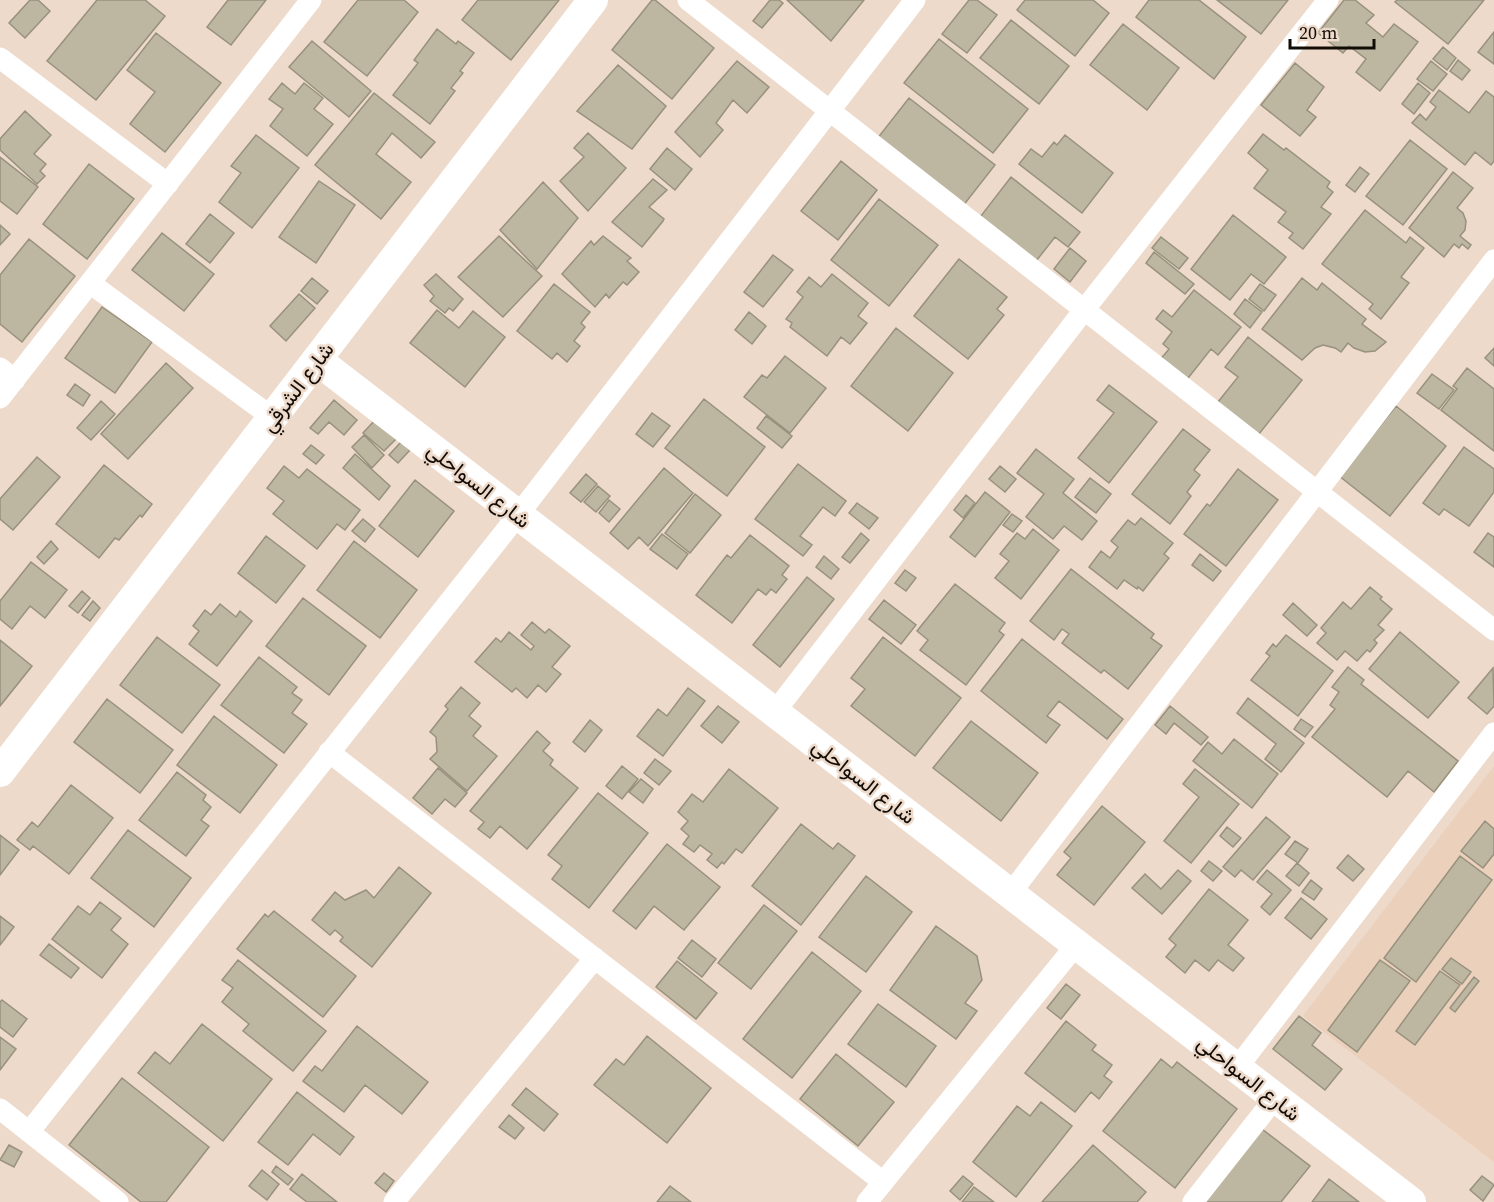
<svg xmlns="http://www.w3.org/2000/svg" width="1494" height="1202" viewBox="0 0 1494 1202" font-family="'Source Serif 4',Vazirmatn,serif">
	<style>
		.built { fill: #ebd0bc }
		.building { fill: #bdb6a1; stroke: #97917d; stroke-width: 1.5 }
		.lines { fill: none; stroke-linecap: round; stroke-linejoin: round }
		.street { stroke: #fff; stroke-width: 21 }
		.secondary { stroke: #fff; stroke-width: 30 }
		.labels { text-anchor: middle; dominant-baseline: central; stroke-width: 5; stroke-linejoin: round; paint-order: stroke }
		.street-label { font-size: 21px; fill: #120c07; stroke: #eedacb }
	</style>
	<rect width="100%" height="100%" fill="#eedacb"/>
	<path class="built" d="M1494 766V1162L1303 1016Z"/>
	<path class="building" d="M30 0H38L50 11 25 38 9 23Z
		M97 0H145L165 16 96 100 47 61Z
		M228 0H266L231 45 207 27Z
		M358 0H404L418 12 367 76 324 42Z
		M478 0H559L511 60 462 20Z
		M652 0H655L714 48 672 99 612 50Z
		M770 0H779L783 3 762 28 753 21Z
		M787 0H864L831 41Z
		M969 0H977L997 15 967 53 942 34Z
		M1025 0H1093L1109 13 1075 56 1017 10Z
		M1149 0H1199L1246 37 1214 79 1136 17Z
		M1217 0H1288L1261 34Z
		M1344 0H1355L1374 15 1366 23 1383 37 1394 24 1418 42 1380 91 1356 72 1366 59 1349 46 1343 53 1318 33Z
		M1397 0H1484L1448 44 1395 2Z
		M1011 20 1069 66 1039 104 980 58Z
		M1123 24 1179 68 1147 110 1090 65Z
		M437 29 456 44 458 41 474 53 460 71 463 73 451 88 455 91 430 124 393 95 418 63 414 60Z
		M1494 32V64L1478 52Z
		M156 33 221 83 165 152 130 124 155 92 127 70Z
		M939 39 1028 109 993 153 904 83Z
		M312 41 371 91 349 117 289 67Z
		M1443 47 1456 58 1447 70 1433 59Z
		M1458 60 1470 70 1462 80 1450 71Z
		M737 61 769 87 747 113 733 100 716 123 723 130 700 157 675 132Z
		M1431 61 1447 74 1433 91 1417 79Z
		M1295 63 1324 87 1307 110 1316 117 1300 136 1261 105Z
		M618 65 666 106 632 149 577 111Z
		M282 83 295 94 304 83 323 98 314 109 333 124 307 156 270 126 283 109 269 99Z
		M1418 83 1430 93 1414 114 1402 104Z
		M1439 90 1469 113 1486 91 1494 97V161L1491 165 1475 152 1465 165 1412 123 1420 114 1426 120 1436 107 1430 102Z
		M374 93 435 142 421 158 392 133 376 154 411 182 381 219 315 165Z
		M909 98 995 165 959 211 873 144Z
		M25 111 51 135 34 154 46 164 40 171 45 176 37 184 0 150V139Z
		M588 133 626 168 588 211 560 181 584 157 574 148Z
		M1263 134 1284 150 1286 148 1330 182 1327 187 1333 192 1321 207 1331 214 1303 249 1289 238 1293 233 1278 222 1286 212 1254 188 1268 170 1248 153Z
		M256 135 299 168 252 228 219 202 241 173 231 166Z
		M1065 135 1113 173 1082 213 1019 164 1031 149 1042 157 1054 142 1057 145Z
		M1410 140 1447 169 1403 225 1366 196Z
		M667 148 692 169 675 190 650 169Z
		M0 157 38 187 17 214 0 201Z
		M841 161 877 190 838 240 801 211Z
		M89 164 134 199 87 259 43 224Z
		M1360 167 1369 174 1355 192 1346 185Z
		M1453 172 1473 188 1457 208 1463 213 1466 221 1465 230 1460 236 1471 245 1468 249 1462 244 1459 248 1454 244 1444 257 1409 228Z
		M1011 177 1080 232 1068 247 1055 237 1033 265 977 221Z
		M653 179 667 190 649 207 664 219 663 221 642 247 612 222Z
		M319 181 355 205 316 263 279 237Z
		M543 182 578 218 537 269 500 230Z
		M879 199 938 245 889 306 831 260Z
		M1365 210 1406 243 1410 237 1424 248 1401 277 1409 283 1381 319 1369 309 1373 304 1322 264Z
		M210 214 234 233 210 263 186 244Z
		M1233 215 1286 257 1264 284 1251 274 1230 300 1191 269Z
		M0 225 10 234 0 245Z
		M162 233 214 274 184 311 132 270Z
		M499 236 542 276 503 317 458 277Z
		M603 236 631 258 627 261 639 272 627 285 623 282 609 298 606 294 595 307 562 274 591 241 594 245Z
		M1161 237 1188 258 1179 269 1152 248Z
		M29 239 75 276 22 342 0 324V275Z
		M1070 248 1086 261 1070 282 1054 269Z
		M1154 252 1194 284 1185 294 1146 263Z
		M773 255 793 270 763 307 744 292Z
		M959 259 1007 297 997 309 1004 315 968 359 914 316Z
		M436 274 463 299 453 311 449 308 445 313 430 301 434 296 424 285Z
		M832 274 868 303 858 316 867 323 850 344 841 337 827 356 790 327 792 323 786 319 803 297 797 292 809 277 821 287Z
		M312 278 328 291 317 304 301 291Z
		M1302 278 1317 290 1322 283 1366 319 1362 324 1386 342 1375 351 1365 352 1354 348 1348 343 1341 352 1335 348 1323 345 1315 348 1302 360 1262 329Z
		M554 284 590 312 581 323 585 327 574 341 580 346 567 362 557 353 552 359 517 331Z
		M1260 284 1276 295 1264 311 1249 299Z
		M1194 290 1241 327 1218 355 1211 349 1185 382 1158 362 1169 349 1163 344 1172 332 1156 319 1163 310 1172 317Z
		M299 294 315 308 286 341 270 326Z
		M1245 299 1262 312 1250 328 1234 314Z
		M102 307 152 342 115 393 65 358Z
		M437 310 459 328 473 311 505 337 465 387 410 343Z
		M749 312 766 326 752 344 735 330Z
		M896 328 953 373 908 431 851 386Z
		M1248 337 1302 380 1255 439 1214 407 1238 377 1225 367Z
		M1494 348V366L1485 358Z
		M785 356 826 388 790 433 744 397 762 375 767 378Z
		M166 363 193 388 128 459 101 434Z
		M1467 368 1494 389V451L1441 410 1457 389 1453 386Z
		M1432 374 1454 390 1439 409 1417 393Z
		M75 384 90 395 83 406 67 395Z
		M1109 385 1157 422 1109 483 1078 458 1114 413 1097 400Z
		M704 399 765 447 727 496 665 448Z
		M334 400 357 420 344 435 329 422 318 434 310 428Z
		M101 401 115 414 91 440 77 428Z
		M1396 406 1446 446 1390 516 1339 476Z
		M652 413 670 426 653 447 636 434Z
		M766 416 792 436 782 448 757 428Z
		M375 420 396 439 384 451 363 433Z
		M1183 429 1210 450 1194 470 1200 475 1187 492 1191 496 1170 524 1132 494Z
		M364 435 384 455 372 468 352 447Z
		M401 442 410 450 398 463 389 455Z
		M311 445 324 455 316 464 303 454Z
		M1464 447 1494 469V492L1469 526 1444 509 1439 515 1423 503Z
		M1036 449 1074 479 1063 493 1097 521 1082 540 1064 526 1053 539 1026 517 1044 494 1017 473Z
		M355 454 390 486 379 500 343 468Z
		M37 457 60 477 13 530 0 519V499Z
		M798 464 846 501 835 516 823 507 800 536 812 545 803 556 755 519Z
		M104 465 152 504 142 517 140 515 119 540 115 538 99 558 56 524Z
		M284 466 299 478 307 469 360 510 345 530 337 524 317 549 273 514 284 501 267 488Z
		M1000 466 1016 479 1005 492 989 479Z
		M664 468 693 493 648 546 639 537 628 549 610 533Z
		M1238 469 1278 500 1226 566 1184 534 1207 504 1210 506Z
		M586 474 597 484 581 502 570 493Z
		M1090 478 1111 494 1096 513 1075 497Z
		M415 480 454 511 418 557 379 526Z
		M598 486 610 496 596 512 584 502Z
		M985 492 1010 512 975 557 950 537Z
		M695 494 721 515 690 553 665 533Z
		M966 495 975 503 963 518 954 510Z
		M609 500 620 509 609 522 599 513Z
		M857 503 878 518 869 529 849 513Z
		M1012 514 1022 521 1013 532 1003 525Z
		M1141 518 1173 543 1164 554 1169 558 1143 591 1138 587 1137 589 1124 580 1117 589 1089 567 1101 551 1110 558 1118 547 1111 541 1128 520 1135 525Z
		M363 519 375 529 365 542 352 531Z
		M1033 529 1059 550 1021 599 995 578 1009 561 1000 554 1017 533 1025 539Z
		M861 533 869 540 850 563 842 557Z
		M1488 533 1494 537V567L1474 552Z
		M662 534 688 554 677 569 650 549Z
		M750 535 789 566 782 575 787 579 776 593 771 589 766 595 758 589 732 623 696 595 727 555 731 558Z
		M266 536 305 566 276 603 238 573Z
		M51 541 58 549 44 564 37 557Z
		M354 541 417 590 380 638 317 590Z
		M1200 554 1221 571 1213 581 1192 565Z
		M824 556 839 569 831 579 816 567Z
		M31 562 67 590 45 618 30 606 12 629 0 619V601Z
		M1071 569 1154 634 1151 638 1162 646 1128 689 1104 670 1101 673 1062 643 1069 634 1062 629 1054 640 1030 621Z
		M905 570 916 578 906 591 895 583Z
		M807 577 834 599 780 667 753 645Z
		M955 584 1005 623 999 631 1004 635 966 685 920 650 928 640 917 631Z
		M1370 587 1382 597 1380 599 1392 609 1378 625 1384 630 1374 640 1377 643 1370 652 1367 650 1357 661 1345 651 1337 660 1317 643 1326 633 1321 628 1343 602 1351 609Z
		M82 591 90 598 78 613 69 606Z
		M303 598 366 646 329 695 266 646Z
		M884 600 916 625 901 644 869 619Z
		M93 601 100 608 90 621 82 615Z
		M1293 603 1317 625 1307 636 1283 615Z
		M220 604 236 617 240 611 252 621 217 666 189 644 199 631 193 626 205 610 211 615Z
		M532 622 545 633 549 629 570 646 552 667 561 674 546 692 538 685 527 698 516 688 512 692 475 662 496 638 501 642 509 632 531 650 534 646 521 635Z
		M1400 632 1459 682 1428 718 1369 669Z
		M1286 635 1333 671 1298 716 1251 680 1270 656 1266 653 1273 644 1276 647Z
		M157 637 220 685 182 733 120 685Z
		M883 637 961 698 915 756 851 706 865 689 851 678Z
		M1022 639 1123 719 1107 739 1059 701 1047 716 1060 725 1046 743 981 691Z
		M0 640 32 666 0 706Z
		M259 657 297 687 292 693 302 700 292 713 307 724 284 753 221 705Z
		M1348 667 1364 680 1361 684 1458 761 1434 792 1408 771 1387 797 1312 737 1335 709 1330 705 1339 692 1332 687Z
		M1493 668 1494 706 1487 714 1468 698Z
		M461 687 480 703 469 716 481 726 473 736 497 756 467 791 430 759 437 752 436 737 430 732 448 709 445 706Z
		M688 688 705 701 663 756 637 736 658 709 667 716Z
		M1248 698 1304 743 1281 772 1265 759 1276 744 1237 713Z
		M107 699 173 750 140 793 74 742Z
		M718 706 739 722 722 743 701 726Z
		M1170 706 1208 737 1201 745 1174 723 1166 734 1155 725Z
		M214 716 277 765 240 813 177 765Z
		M1301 719 1313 727 1305 737 1294 729Z
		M590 720 602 730 585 752 573 742Z
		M971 721 1038 773 1001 821 933 768Z
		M537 731 550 743 543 751 553 760 550 765 578 788 527 849 500 826 490 838 478 829 484 822 470 811Z
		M1234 739 1278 774 1252 808 1193 761 1208 742 1222 754Z
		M655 759 671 771 659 785 644 773Z
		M622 766 638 779 622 799 606 786Z
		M438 768 467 793 455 807 445 799 432 814 413 798Z
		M729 769 778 808 742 853 736 849 724 864 722 862 717 868 707 860 712 854 700 845 694 852 683 844 689 836 681 829 688 821 678 812 692 794 703 802Z
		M1195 769 1239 804 1191 863 1164 841 1199 797 1183 784Z
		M177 772 206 795 203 800 211 807 201 820 209 826 186 856 139 820Z
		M641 779 653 789 643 803 629 792Z
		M71 785 113 818 69 874 33 846 30 850 17 840 32 822 38 827Z
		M598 793 648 833 589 908 552 879 562 866 548 855Z
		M1102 806 1145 842 1094 905 1057 875 1071 858 1064 852Z
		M1266 817 1290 837 1253 880 1241 870 1235 877 1223 867Z
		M1485 821 1494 829V854L1483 868 1461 851Z
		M801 824 833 849 838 843 855 856 801 925 752 886Z
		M1227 827 1241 838 1233 847 1220 836Z
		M128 830 191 878 154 927 91 878Z
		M0 835 19 850 0 875Z
		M1295 841 1308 849 1298 863 1285 854Z
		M667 844 720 887 684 930 654 906 636 929 613 911Z
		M1348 855 1364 869 1353 881 1337 868Z
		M1460 856 1492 880 1416 982 1384 958Z
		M1209 861 1222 871 1213 881 1201 871Z
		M1297 863 1309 873 1299 886 1286 876Z
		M399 867 431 893 372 967 340 941 343 937 335 930 330 935 312 920 335 892 345 900 366 890 374 898Z
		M1178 870 1191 881 1162 914 1132 888 1145 874 1161 889Z
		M1267 870 1291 890 1270 915 1261 907 1272 894 1257 882Z
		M866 876 912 912 866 972 819 937Z
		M1311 880 1322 889 1314 900 1302 892Z
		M1209 889 1248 920 1228 945 1244 958 1233 971 1218 960 1209 971 1195 960 1185 973 1166 957 1176 945 1169 939Z
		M1301 898 1327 919 1311 939 1285 918Z
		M100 902 121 918 111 930 128 944 102 978 52 939 78 906 90 915Z
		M764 905 797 931 751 989 718 963Z
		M274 911 356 976 323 1017 237 949 265 914 268 917Z
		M0 916 14 927 0 945Z
		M936 926 977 956 982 980 965 1003 977 1011 956 1039 890 990Z
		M692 940 716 959 702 977 678 958Z
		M49 944 79 968 71 978 40 955Z
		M812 952 861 991 792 1078 743 1039Z
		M1451 958 1471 972 1462 984 1442 969Z
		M238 960 326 1031 293 1071 243 1031 249 1024 222 1002 233 988 222 980Z
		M1380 960 1410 981 1357 1052 1328 1030Z
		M677 961 717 993 696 1019 656 987Z
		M1440 971 1460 985 1415 1045 1396 1031Z
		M1474 977 1479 981 1455 1012 1450 1008Z
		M1066 984 1080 995 1061 1019 1047 1008Z
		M2 1000 27 1019 13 1037 0 1027V1002Z
		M878 1004 936 1046 906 1087 848 1044Z
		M1299 1016 1321 1033 1312 1045 1342 1069 1325 1090 1273 1049Z
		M1066 1021 1096 1045 1092 1050 1112 1065 1104 1076 1112 1082 1099 1099 1091 1092 1075 1112 1025 1073Z
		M202 1024 272 1079 223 1141 138 1073 155 1052 170 1064Z
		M357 1026 428 1082 402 1114 365 1085 344 1112 303 1081 315 1066 322 1071Z
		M647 1036 711 1088 667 1143 594 1085 616 1059 624 1065Z
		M0 1037 16 1049 0 1070Z
		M836 1054 894 1102 858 1146 800 1099Z
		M1161 1059 1172 1068 1177 1062 1237 1109 1175 1188 1103 1131Z
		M122 1078 209 1147 166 1202H141L69 1145Z
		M526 1088 558 1114 544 1131 512 1105Z
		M297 1092 354 1137 340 1155 313 1134 288 1165 258 1142Z
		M1041 1102 1072 1126 1016 1197 973 1162 1017 1106 1030 1116Z
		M509 1115 524 1128 515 1139 499 1127Z
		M1262 1129 1310 1166 1281 1202H1203Z
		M9 1145 22 1152 14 1167 0 1160Z
		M1093 1145 1146 1192 1137 1202H1042Z
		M276 1166 293 1179 288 1185 272 1172Z
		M262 1170 279 1184 267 1200 249 1186Z
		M384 1173 394 1181 386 1192 375 1183Z
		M302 1174 337 1202H307L290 1189Z
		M963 1176 973 1184 960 1200 950 1191Z
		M1482 1176 1494 1185 1483 1201 1470 1190Z
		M1329 1179 1359 1202H1312Z
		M670 1186 691 1202H657Z
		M974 1187 994 1202H962Z"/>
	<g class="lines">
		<path class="street" d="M688 0 1494 630
			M0 58 168 184
			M90 283 273 418
			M0 368 15 380
			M0 398 311 0
			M774 713 1084 310 1328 0
			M329 752 883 1182
			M1010 894 1494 260
			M1237 1068 1494 733
			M0 1109 118 1202
			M29 1132 518 515 915 0
			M394 1202 595 958
			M867 1202 1076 945
			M1193 1202 1275 1098"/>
		<path class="secondary" d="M317 360 1411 1202
			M0 772 593 0"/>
	</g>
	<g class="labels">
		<g class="street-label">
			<text transform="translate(297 387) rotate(-53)">شارع الشرقي</text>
			<text transform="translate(479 485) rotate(38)">شارع السواحلي</text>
			<text transform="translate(864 781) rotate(38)">شارع السواحلي</text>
			<text transform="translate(1249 1078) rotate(38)">شارع السواحلي</text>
		</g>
	</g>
	<path d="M1290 39v9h84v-9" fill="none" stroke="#120c07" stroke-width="3"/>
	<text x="1299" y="39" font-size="18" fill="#120c07" stroke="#eedacb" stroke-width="4.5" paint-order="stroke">20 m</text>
</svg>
